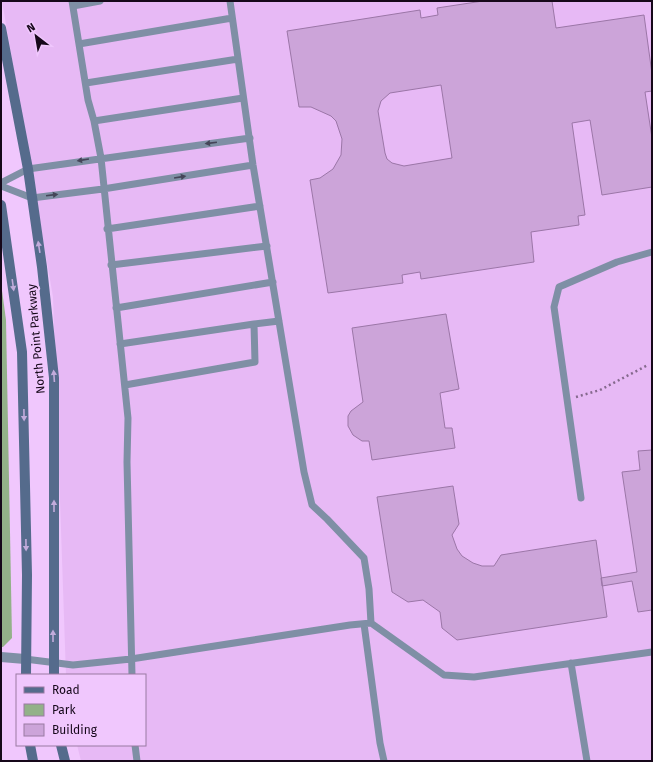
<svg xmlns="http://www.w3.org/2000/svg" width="653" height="762" viewBox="0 0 653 762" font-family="'Fira Sans',sans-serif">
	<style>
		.built { fill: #e7b9f5 }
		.green { fill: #93b189 }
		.building { fill: #cca4d9; stroke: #9b76a7; fill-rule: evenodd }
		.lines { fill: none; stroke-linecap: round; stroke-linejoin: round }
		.path { stroke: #85698d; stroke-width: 2.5; stroke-dasharray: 2 3; stroke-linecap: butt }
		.lane { stroke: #7f8fa5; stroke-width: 7 }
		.street { stroke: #7f8fa5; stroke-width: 10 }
		.secondary { stroke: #556b8c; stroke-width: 10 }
		.oneway { fill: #454559 }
		.oneway2 { fill: #c2abdb }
		.labels { text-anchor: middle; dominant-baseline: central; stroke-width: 4; stroke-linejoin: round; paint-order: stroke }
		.street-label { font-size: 12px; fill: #16081a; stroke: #f0c7fd }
	</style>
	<rect width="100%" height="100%" fill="#f0c7fd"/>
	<path class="built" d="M2 1H652V761H81L77 745H145V675H66L53 297Z"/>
	<path class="green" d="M1 283 6 320 12 638 3 647H1Z"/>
	<path class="building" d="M483 1H552L556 28 644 15 652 74V91L645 92 652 138V187L602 195 590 120 572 123 585 215 578 216 579 225 531 232 534 262 421 279 420 272 402 275 403 283 328 293 310 180 320 178 333 169 341 155 342 139 336 121 331 116 311 107H299L287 31 420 10 421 18 438 15 437 8ZM441 85 452 158 404 166 392 163 387 159 385 153 378 111 381 101 390 93Z
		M446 314 459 389 440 393 445 428H452L455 448 372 460 369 441H362L353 435 348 426V416L351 411 363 402 352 328Z
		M652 450V610L638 612 632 581 602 586 601 578 637 572 622 472 640 470 638 451Z
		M453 486 459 524 452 535 457 549 462 556 473 563 482 566H494L501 555 596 540 607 617 457 640 442 628 440 612 423 600 408 602 392 592 377 497Z"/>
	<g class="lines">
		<path class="path" d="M576 397 600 390 648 365"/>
		<path class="lane" d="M72 1 88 100 94 121 101 158 128 418 127 462 132 675
			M230 1 253 165 304 472 312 505 327 519 364 558 369 589 371 623
			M73 6 100 1
			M79 44 232 18
			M86 83 238 59
			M94 121 243 98
			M1 183 28 169 250 138
			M1 186 32 198 103 189 253 165
			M107 229 260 206
			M111 265 267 246
			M116 308 273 282
			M120 344 254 324
			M125 385 255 362 254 324 279 321
			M581 498 554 307 559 287 617 262 652 252
			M364 624 380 743 384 761
			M25 659 73 665 131 659 350 625 371 623 444 675 474 677 652 652
			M571 663 587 761
			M135 745 137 761"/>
		<path class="street" d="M1 657 25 659"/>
		<path class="secondary" d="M1 28 28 169 42 267 54 378V675
			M1 205 22 352 27 575 26 675
			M30 745 33 761
			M61 745 65 761"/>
	</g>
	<defs><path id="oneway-solid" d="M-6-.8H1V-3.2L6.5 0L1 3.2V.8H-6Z"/></defs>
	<g class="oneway">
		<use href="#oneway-solid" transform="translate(211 143) rotate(173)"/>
		<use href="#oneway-solid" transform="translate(83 160) rotate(171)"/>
		<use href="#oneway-solid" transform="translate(180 177) rotate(-9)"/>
		<use href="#oneway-solid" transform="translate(52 195) rotate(-7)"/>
	</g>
	<g class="oneway2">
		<use href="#oneway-solid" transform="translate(39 247) rotate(-99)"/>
		<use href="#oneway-solid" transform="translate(13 285) rotate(82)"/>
		<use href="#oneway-solid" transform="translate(54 376) rotate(-94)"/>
		<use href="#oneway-solid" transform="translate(24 415) rotate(89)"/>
		<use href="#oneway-solid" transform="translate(54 506) rotate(-90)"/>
		<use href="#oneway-solid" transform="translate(26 545) rotate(89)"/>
		<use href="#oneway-solid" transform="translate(53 636) rotate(-90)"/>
	</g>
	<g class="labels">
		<g class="street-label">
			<text transform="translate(36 339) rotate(-95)">North Point Parkway</text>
		</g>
	</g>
	<rect width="653" height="762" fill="none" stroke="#16081a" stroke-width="4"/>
	<rect x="16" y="674" width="130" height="72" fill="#f0c7fd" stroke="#997ba2"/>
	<rect x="24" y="687" width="20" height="6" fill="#556b8c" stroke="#997ba2"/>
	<text x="52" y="694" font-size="12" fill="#16081a">Road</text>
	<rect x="24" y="704" width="20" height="12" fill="#93b189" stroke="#997ba2"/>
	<text x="52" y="714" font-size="12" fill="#16081a">Park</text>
	<rect x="24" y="724" width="20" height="12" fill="#cca4d9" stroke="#997ba2"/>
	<text x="52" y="734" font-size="12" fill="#16081a">Building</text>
	<g transform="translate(36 36) rotate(329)" stroke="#f0c7fd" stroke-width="3" paint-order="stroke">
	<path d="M0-3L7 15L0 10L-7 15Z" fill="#16081a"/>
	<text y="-6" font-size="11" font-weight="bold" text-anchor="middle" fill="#16081a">N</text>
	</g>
</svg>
